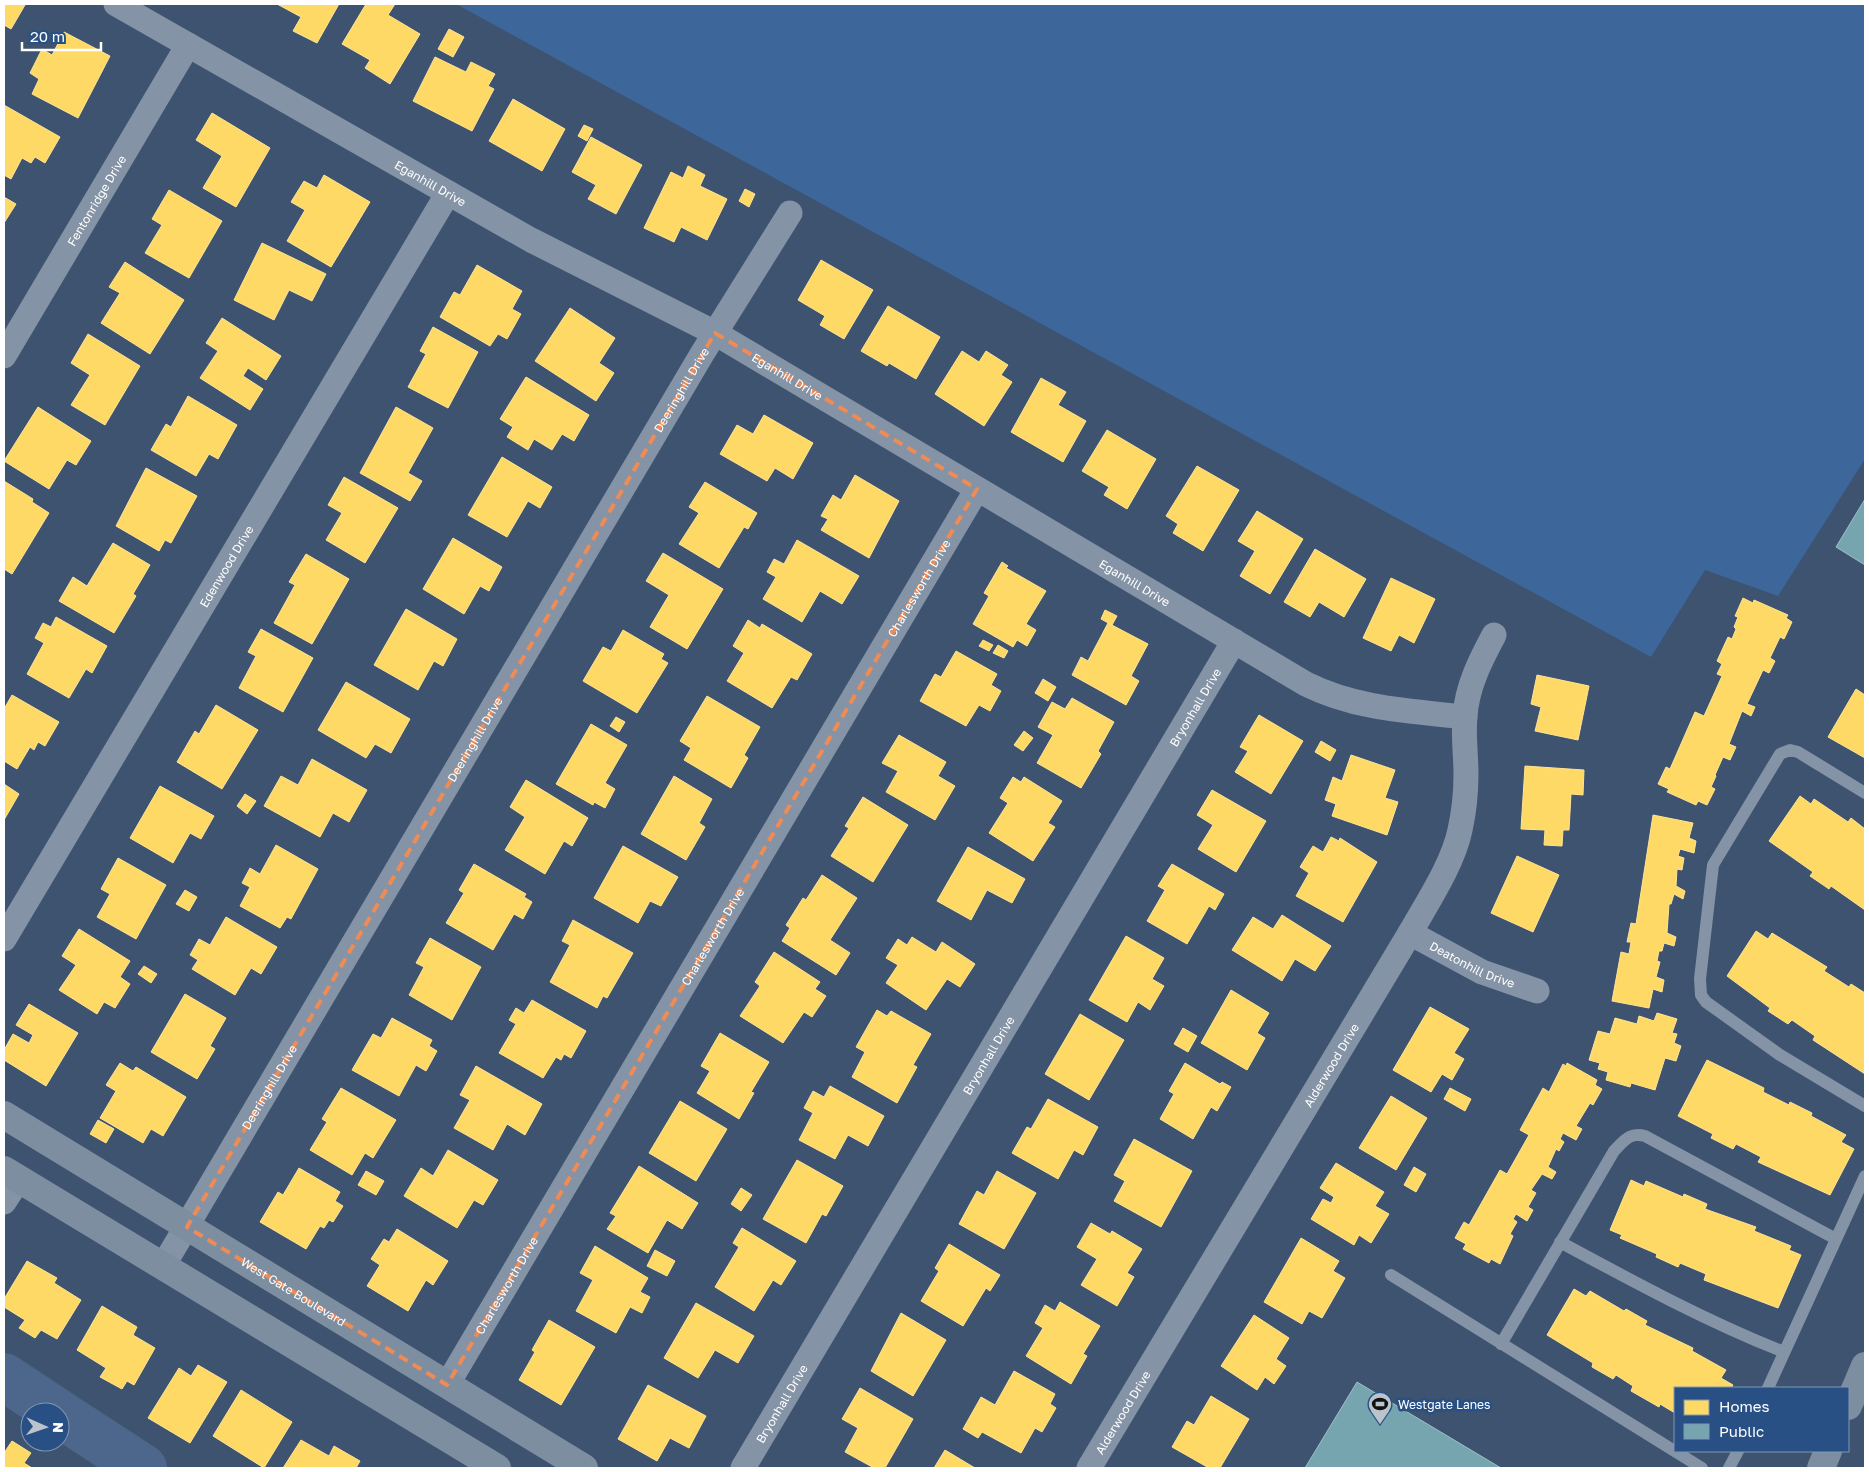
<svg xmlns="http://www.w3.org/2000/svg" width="1869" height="1472" viewBox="0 0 1869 1472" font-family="'Golos Text',sans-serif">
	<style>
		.green { fill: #3d669a }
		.homes { fill: #ffd966; stroke: #ffe494 }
		.public { fill: #76a5af; stroke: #9fc0c7 }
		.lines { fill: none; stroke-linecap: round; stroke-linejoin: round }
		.river { stroke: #4c678b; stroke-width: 48 }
		.lane { stroke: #8493a5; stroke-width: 12 }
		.street { stroke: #8493a5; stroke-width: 25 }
		.secondary { stroke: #7e8ea1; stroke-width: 28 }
		.marked { fill: none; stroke: #ef8b55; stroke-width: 4; stroke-dasharray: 10 6; stroke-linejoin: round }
		.labels { text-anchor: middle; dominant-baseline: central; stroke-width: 5; stroke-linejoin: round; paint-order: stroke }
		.street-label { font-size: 12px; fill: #fff; stroke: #285084 }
		.poi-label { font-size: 12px; fill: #fff; stroke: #285084; text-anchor: start }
	</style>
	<rect width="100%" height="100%" fill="#3d536f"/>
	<path class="green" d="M456 4H1865V459L1778 596 1705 570 1651 657Z"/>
	<path class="homes" d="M4 4 25 5 11 29 4 25Z
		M277 4H339L317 43 293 31 301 17Z
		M366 4H395L388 15 420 34 390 84 365 68 370 60 342 44Z
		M449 29 464 37 453 57 438 49Z
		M64 32 110 56 78 118 32 94 39 79 30 73 42 49 52 55Z
		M435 57 466 72 471 62 495 74 488 86 494 89 472 131 413 101Z
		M513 99 565 129 542 171 489 141Z
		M4 105 60 137 45 163 35 157 31 163 22 158 11 179 4 175Z
		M212 113 270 148 236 207 203 188 222 156 196 140Z
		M584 125 593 129 587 141 578 136Z
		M591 137 642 165 616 214 588 199 596 185 572 172Z
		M688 166 705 175 700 186 727 199 707 240 681 227 674 242 644 228 671 172 683 178Z
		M324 175 370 202 331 267 287 241 305 210 291 202 304 181 317 188Z
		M745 189 755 194 749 207 739 201Z
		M169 190 222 221 189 278 145 253 162 225 152 219Z
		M4 197 16 204 4 223Z
		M262 243 326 274 312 301 289 290 274 320 234 300Z
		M821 260 873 290 844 339 820 325 825 316 798 300Z
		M125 262 184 300 150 354 101 323 120 293 109 287Z
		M477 265 522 291 512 309 521 314 507 339 498 334 490 346 440 317 454 292 460 295Z
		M888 306 940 337 916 379 889 363 887 366 861 351Z
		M570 308 615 338 599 363 614 373 596 401 535 361Z
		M222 318 281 356 266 380 248 368 243 376 263 389 250 410 200 378 218 351 206 343Z
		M433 327 478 352 448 408 408 387 426 354 420 351Z
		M88 334 140 366 105 425 71 405 90 375 71 363Z
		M962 351 979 362 986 351 1008 365 1001 375 1012 382 984 426 935 394Z
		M526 377 589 415 574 441 562 434 552 450 534 439 528 450 507 437 513 427 500 419Z
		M1041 378 1066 392 1058 405 1086 421 1063 462 1011 432Z
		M188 396 237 425 218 459 209 454 196 476 151 450 166 424 171 427Z
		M38 407 91 441 76 465 67 460 49 489 4 461Z
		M396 407 433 428 408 473 422 481 410 501 360 473Z
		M764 415 813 443 793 479 775 468 767 481 720 454 737 425 753 434Z
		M1107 430 1156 459 1127 509 1104 495 1109 487 1082 471Z
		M502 457 552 487 540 508 528 501 507 537 468 515Z
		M1197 466 1239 490 1203 551 1173 533 1178 524 1166 516Z
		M146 468 197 496 171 543 165 540 159 551 116 526Z
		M855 475 899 501 869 558 821 530 828 519 821 516 833 495 841 500Z
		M344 477 398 508 365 563 326 540 342 513 328 505Z
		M4 481 33 499 32 502 49 513 12 574 4 569Z
		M705 482 757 513 748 529 744 527 719 568 679 544 699 513 689 507Z
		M1257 511 1303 539 1270 594 1240 576 1255 551 1238 541Z
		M453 538 502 567 489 591 480 586 464 614 423 589Z
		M797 540 859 576 842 604 820 591 802 622 763 599 776 577 767 572 774 559 784 564Z
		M113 543 150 565 133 594 136 596 114 633 59 601 73 577 87 586Z
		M1315 549 1366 579 1344 617 1319 602 1310 617 1284 602Z
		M663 553 723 589 687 649 650 627 669 595 646 581Z
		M306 554 349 579 312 644 274 623 295 585 289 582Z
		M1002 562 1008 566 1006 568 1046 591 1026 624 1036 630 1027 646 1017 640 1013 647 973 624 989 596 984 593Z
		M1391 578 1435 599 1414 643 1399 635 1391 651 1363 638Z
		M1743 598 1753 603 1754 600 1788 615 1786 618 1792 622 1784 639 1780 637 1770 658 1775 661 1769 673 1763 670 1747 704 1755 707 1751 716 1742 711 1729 744 1736 747 1730 760 1723 757 1715 775 1716 776 1711 787 1715 789 1707 805 1698 801 1696 805 1667 792 1669 789 1658 784 1666 767 1670 769 1695 712 1704 716 1722 676 1717 674 1722 664 1717 661 1728 637 1732 639 1736 629 1734 627 1738 617 1735 616Z
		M406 609 457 639 443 666 434 661 418 690 374 665Z
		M1105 610 1117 616 1112 625 1101 619Z
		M56 617 107 646 92 673 86 669 69 698 27 674 44 643 35 638 43 623 51 627Z
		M748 620 760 628 762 624 812 654 797 680 791 677 772 708 727 681 744 653 733 646Z
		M1108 623 1148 644 1131 676 1139 681 1126 705 1072 675 1081 657 1088 661Z
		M261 629 313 658 283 712 239 688 256 656 248 652Z
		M623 630 664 654 661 659 668 663 637 713 583 681 603 647 611 651Z
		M983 640 993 645 989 651 979 646Z
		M998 645 1008 651 1004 658 993 653Z
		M956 651 997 674 991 685 1001 691 990 711 979 705 966 726 920 701 935 674 941 677Z
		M1537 675 1589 686 1578 740 1535 731 1541 707 1531 704Z
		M1043 679 1056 687 1048 701 1035 693Z
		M346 682 410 719 391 753 375 744 366 758 318 730Z
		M1856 689 1865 695V758L1828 737Z
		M12 695 59 722 45 746 38 742 34 750 30 747 17 769 4 761V709Z
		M707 696 760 727 744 755 748 758 731 788 684 760 691 748 680 741Z
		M1072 698 1114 722 1098 751 1101 754 1081 788 1037 763 1053 735 1038 727 1052 702 1065 709Z
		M216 705 258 730 222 789 177 762 195 731 199 734Z
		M1259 715 1303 741 1271 794 1235 772 1248 751 1240 747Z
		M616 717 625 722 619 732 610 726Z
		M591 724 627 745 605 783 615 789 605 808 594 802 593 805 556 784Z
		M1024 731 1033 738 1023 751 1014 745Z
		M899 735 946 762 938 776 955 786 935 820 886 792 898 771 882 763Z
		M1321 741 1336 750 1330 761 1315 752Z
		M1351 755 1395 770 1385 798 1398 802 1387 835 1332 816 1336 804 1325 800 1333 777 1342 781Z
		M312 759 367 790 349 822 333 813 320 837 264 806 281 776 298 785Z
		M1525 766 1584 770 1583 795 1571 794 1569 830H1563L1562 846 1544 845 1545 830 1521 829Z
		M674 776 712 799 699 823 705 827 686 860 641 834Z
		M1013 777 1021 782 1024 777 1062 801 1048 823 1055 827 1033 861 989 833 1008 803 1000 798Z
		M526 780 588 818 572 846 564 841 545 874 505 850 525 817 510 807Z
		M4 784 19 794 4 820Z
		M160 786 214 816 201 839 190 833 173 863 130 838Z
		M1212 790 1266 821 1236 872 1198 849 1213 825 1197 815Z
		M245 794 256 801 247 814 237 806Z
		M1800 796 1811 804 1814 799 1848 822 1851 818 1865 829V910L1831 886 1829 889 1810 876 1813 872 1769 841Z
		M863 797 908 825 873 882 831 856 849 828 845 826Z
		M1653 815 1693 823 1689 838 1696 841 1694 853 1680 849 1678 856 1684 858 1682 870 1677 869 1676 886 1685 891 1683 899 1674 894 1671 904H1669L1667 933 1676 937 1674 946 1664 943 1662 951H1659L1657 961 1660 962 1656 977 1664 980 1662 992 1653 989 1649 1008 1612 1001 1621 952 1629 954 1631 942H1627L1631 923 1636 924Z
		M1331 837 1339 841 1340 838 1377 862 1343 922 1296 896 1309 873 1300 867 1313 846 1323 852Z
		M276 845 318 869 291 919 287 917 280 928 240 906 250 887 242 883 250 868 260 874Z
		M623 846 678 877 661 906 650 901 638 923 594 898Z
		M968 847 1025 879 1012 903 987 890 971 920 937 901Z
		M1517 856 1559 875 1533 932 1491 913Z
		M118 858 166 885 136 939 97 917 110 894 101 889Z
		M474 864 526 894 524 897 532 902 523 919 514 914 493 950 446 923 464 893 459 890Z
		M1172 864 1224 894 1215 910 1209 906 1187 944 1147 921 1165 890 1158 886Z
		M822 875 857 898 830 940 850 953 836 975 782 941 790 928 786 925 803 898 806 900Z
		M185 890 197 897 189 911 176 904Z
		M1282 915 1331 946 1315 971 1295 959 1282 981 1232 950 1253 917 1273 929Z
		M226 917 277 947 261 974 251 968 235 995 192 969 198 960 190 955 199 939 210 945Z
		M573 920 633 953 607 998 603 996 597 1008 550 982 570 945 562 941Z
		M79 929 130 961 120 977 130 984 115 1008 104 1002 97 1014 59 990 76 965 62 956Z
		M1756 931 1768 939 1772 933 1827 967 1824 971 1849 987 1851 984 1865 993V1074L1813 1040 1815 1036 1792 1020 1788 1024 1768 1011 1770 1008 1727 976Z
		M1126 936 1164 958 1152 979 1164 986 1150 1010 1138 1002 1127 1022 1089 1000Z
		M912 937 936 952 942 942 975 964 960 987 947 979 926 1010 886 983 898 965 886 958 898 939 907 945Z
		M430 938 481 967 452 1020 409 995 424 967 416 963Z
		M774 952 820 982 815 989 826 996 812 1017 804 1012 783 1043 740 1016 760 986 755 982Z
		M144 966 157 974 151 983 138 974Z
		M1231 990 1269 1013 1257 1033 1265 1038 1247 1070 1201 1043Z
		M185 994 226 1018 210 1046 215 1049 197 1079 151 1052Z
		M532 1000 586 1031 571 1058 564 1054 561 1060 556 1057 543 1078 499 1053 516 1024 509 1020 516 1008 524 1013Z
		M29 1004 78 1033 46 1086 4 1060V1050L13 1034 29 1043 33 1035 16 1025Z
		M1430 1007 1469 1029 1454 1053 1464 1059 1452 1080 1442 1074 1431 1092 1393 1070Z
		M877 1010 887 1016 891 1011 931 1034 913 1065 917 1067 897 1103 852 1077 865 1052 856 1047Z
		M1657 1013 1677 1019 1672 1033 1677 1034 1674 1043 1681 1046 1676 1061 1665 1058 1655 1090 1631 1083 1630 1087 1606 1080 1608 1072 1598 1069 1600 1063 1589 1060 1598 1031 1610 1034 1615 1018 1637 1024 1639 1016 1654 1021Z
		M1080 1014 1124 1040 1089 1100 1045 1074Z
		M392 1018 432 1040 429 1046 437 1051 426 1071 416 1065 399 1096 352 1070 373 1034 381 1038Z
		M1183 1028 1197 1036 1188 1052 1174 1044Z
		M720 1033 769 1062 751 1092 754 1093 739 1119 697 1093 710 1071 701 1066Z
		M1707 1060 1764 1088 1763 1092 1789 1105 1790 1102 1812 1113 1811 1116 1846 1135 1841 1142 1854 1149 1830 1195 1758 1162 1761 1157 1736 1144 1733 1149 1711 1138 1713 1134 1678 1116Z
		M120 1063 133 1071 136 1067 186 1097 163 1136 151 1129 143 1143 100 1118 116 1091 106 1085Z
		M1185 1063 1220 1084 1222 1082 1231 1087 1217 1111 1211 1107 1193 1139 1160 1119 1174 1094 1169 1091Z
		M1567 1063 1597 1080 1595 1085 1602 1089 1593 1105 1590 1103 1576 1126 1582 1129 1576 1140 1563 1133 1560 1139 1564 1142 1559 1151 1556 1149 1548 1167 1556 1172 1552 1179 1542 1174 1531 1190 1536 1193 1528 1207 1533 1210 1527 1221 1516 1214 1513 1219 1517 1222 1510 1234 1513 1236 1500 1264 1491 1259 1489 1263 1463 1249 1466 1244 1455 1238 1464 1222 1469 1225 1500 1170 1507 1174 1529 1135 1520 1130 1543 1088 1549 1092 1563 1064 1566 1066Z
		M476 1066 542 1104 525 1135 507 1124 493 1150 454 1128 470 1100 460 1095Z
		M830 1086 884 1116 868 1146 848 1135 835 1159 799 1140 813 1113 804 1108 813 1091 824 1097Z
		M341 1088 396 1120 373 1158 365 1153 352 1175 310 1150 327 1122 322 1119Z
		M1450 1088 1471 1099 1465 1111 1444 1099Z
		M1391 1096 1427 1118 1396 1170 1359 1148Z
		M1048 1099 1098 1127 1083 1155 1074 1150 1058 1179 1012 1153 1027 1127 1031 1129Z
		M680 1101 727 1129 696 1181 649 1153Z
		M98 1120 114 1129 106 1143 90 1134Z
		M1134 1139 1192 1171 1161 1227 1114 1201 1125 1181 1114 1175Z
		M448 1150 498 1180 483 1205 474 1200 457 1228 404 1196 421 1168 433 1176Z
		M797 1160 843 1186 826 1216 822 1214 806 1243 763 1219Z
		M1336 1163 1384 1192 1375 1206 1389 1214 1371 1243 1359 1235 1354 1245 1311 1219 1323 1199 1331 1203 1334 1197 1320 1188Z
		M639 1166 698 1203 682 1229 667 1220 648 1253 607 1229 616 1216 610 1213Z
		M1414 1167 1426 1174 1416 1192 1404 1185Z
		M299 1168 340 1192 335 1201 343 1206 333 1222 329 1220 324 1228 320 1226 306 1249 260 1222 278 1192 283 1195Z
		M366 1171 384 1181 376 1195 358 1185Z
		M997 1171 1036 1193 1004 1249 959 1224 977 1191 984 1195Z
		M1631 1180 1644 1186 1646 1181 1683 1197 1684 1194 1707 1204 1705 1209 1756 1227 1754 1231 1791 1246 1789 1250 1801 1255 1778 1308 1704 1280 1706 1274 1680 1263 1678 1267 1656 1257 1657 1254 1620 1238 1622 1235 1610 1230Z
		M741 1188 752 1195 741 1211 731 1204Z
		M1091 1223 1110 1234 1112 1231 1142 1249 1127 1273 1134 1277 1117 1306 1081 1285 1097 1259 1077 1247Z
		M742 1228 796 1261 781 1285 773 1280 754 1311 715 1287 739 1247 733 1243Z
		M397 1229 448 1261 433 1285 426 1280 408 1311 367 1286 380 1265 371 1259 384 1239 389 1242Z
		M1301 1238 1339 1261 1333 1271 1345 1278 1322 1318 1309 1311 1302 1324 1264 1302Z
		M949 1244 1000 1275 990 1291 986 1288 963 1326 921 1301 939 1271 935 1268Z
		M595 1246 648 1278 640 1292 650 1297 642 1313 630 1307 616 1333 576 1311 593 1280 580 1273Z
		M655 1250 675 1261 667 1276 647 1266Z
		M27 1261 57 1278 54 1283 81 1300 57 1339 41 1330 35 1338 19 1328 25 1320 4 1307V1299Z
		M1574 1289 1586 1296 1590 1291 1624 1311 1626 1309 1647 1321 1645 1325 1693 1348 1692 1351 1726 1370 1721 1378 1733 1385 1731 1388H1675V1413L1660 1404 1659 1407 1631 1391 1633 1386 1616 1375 1613 1379 1592 1367 1593 1363 1547 1335Z
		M1060 1302 1100 1326 1083 1354 1087 1356 1071 1384 1026 1356 1043 1328 1035 1323 1045 1305 1055 1311Z
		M696 1303 754 1336 738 1363 715 1350 698 1378 664 1358Z
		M102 1306 137 1327 133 1335 155 1348 134 1385 127 1381 122 1389 100 1377 106 1368 77 1350Z
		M901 1313 946 1340 913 1396 871 1371Z
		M1254 1315 1289 1338 1276 1359 1286 1366 1274 1384 1265 1377 1257 1390 1221 1366Z
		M549 1320 595 1347 561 1405 519 1380 535 1352 532 1350Z
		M198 1365 227 1382 190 1443 148 1418 179 1368 191 1376Z
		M1014 1371 1055 1394 1050 1404 1056 1408 1042 1432 1035 1428 1021 1453 982 1432 978 1438 963 1429 981 1397 995 1405Z
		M648 1385 706 1416 689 1448 670 1438 657 1461 618 1439Z
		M860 1388 913 1419 885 1468H874L845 1452 858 1428 842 1419Z
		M241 1390 292 1422 264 1468 213 1436Z
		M1211 1396 1249 1419 1220 1468H1209L1172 1447 1187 1421 1194 1425Z
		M301 1440 329 1456 334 1446 360 1461 356 1468H283Z
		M12 1441 31 1453 24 1463 32 1468H4V1453Z
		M945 1450 975 1468H934Z"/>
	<path class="public" d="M1865 499V565L1836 547Z
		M1357 1382 1501 1468H1305Z"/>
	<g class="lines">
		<path class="river" d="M4 1377 57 1412
			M60 1414 143 1468"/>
		<path class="lane" d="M1865 793 1798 752 1790 750 1780 754 1713 865 1700 979 1701 995 1706 1002 1780 1055 1865 1106
			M1560 1242C1634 1282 1706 1321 1784 1352
			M1391 1275 1702 1468
			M1501 1344 1614 1151C1624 1141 1629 1132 1645 1136L1836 1239
			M1768 1388 1865 1176
			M1729 1468 1738 1451"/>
		<g class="street">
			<path id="s1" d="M116 4 531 240 715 333 1306 684C1356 709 1410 711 1465 717"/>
			<path id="s2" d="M4 356 188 45"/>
			<path id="s3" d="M1410 933 1482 972 1537 991"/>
			<path id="s4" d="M4 939 448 193"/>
			<path d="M4 1202 19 1179"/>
			<path id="s5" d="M163 1266 702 354 790 213"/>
			<path id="s6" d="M447 1385 977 489"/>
			<path id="s7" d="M743 1468 1234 641"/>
			<path id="s8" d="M1089 1468 1410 933C1427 903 1453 864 1460 830 1464 812 1466 793 1466 774 1466 755 1463 735 1465 716 1467 687 1480 661 1494 635"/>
		</g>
		<g class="secondary">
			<path id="s9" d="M4 1115 584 1468"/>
			<path d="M4 1170 497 1468"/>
			<path d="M1848 1406 1865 1366"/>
			<path d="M1821 1468 1828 1451"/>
		</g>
	</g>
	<path class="marked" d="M715 333 977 489 447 1385 187 1227Z"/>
	<defs>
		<g id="stadium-pin" transform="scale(1.25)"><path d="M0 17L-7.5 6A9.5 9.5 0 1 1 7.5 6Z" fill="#bbc3cd" stroke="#285084"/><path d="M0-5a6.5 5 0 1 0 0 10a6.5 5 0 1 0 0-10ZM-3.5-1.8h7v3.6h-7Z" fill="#111"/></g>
	</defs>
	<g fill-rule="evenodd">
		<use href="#stadium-pin" x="1380" y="1404"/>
	</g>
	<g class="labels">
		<g class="street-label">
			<text stroke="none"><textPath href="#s1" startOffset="362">Eganhill Drive</textPath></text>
			<text stroke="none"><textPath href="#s2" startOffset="181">Fentonridge Drive</textPath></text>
			<text stroke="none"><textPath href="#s1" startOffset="768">Eganhill Drive</textPath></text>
			<text stroke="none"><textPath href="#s5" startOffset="1018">Deeringhill Drive</textPath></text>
			<text stroke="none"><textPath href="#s4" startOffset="434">Edenwood Drive</textPath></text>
			<text stroke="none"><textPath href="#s1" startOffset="1172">Eganhill Drive</textPath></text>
			<text stroke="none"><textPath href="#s6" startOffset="926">Charlesworth Drive</textPath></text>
			<text stroke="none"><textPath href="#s7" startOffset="885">Bryonhall Drive</textPath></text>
			<text stroke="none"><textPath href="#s5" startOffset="612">Deeringhill Drive</textPath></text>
			<text stroke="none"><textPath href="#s6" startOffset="521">Charlesworth Drive</textPath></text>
			<text stroke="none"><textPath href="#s3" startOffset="70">Deatonhill Drive</textPath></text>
			<text stroke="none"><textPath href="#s7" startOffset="480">Bryonhall Drive</textPath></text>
			<text stroke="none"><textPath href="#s8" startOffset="470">Alderwood Drive</textPath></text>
			<text stroke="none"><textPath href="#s5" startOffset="208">Deeringhill Drive</textPath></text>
			<text stroke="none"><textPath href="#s6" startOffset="116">Charlesworth Drive</textPath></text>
			<text stroke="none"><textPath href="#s9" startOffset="339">West Gate Boulevard</textPath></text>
			<text stroke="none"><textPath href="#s7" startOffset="75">Bryonhall Drive</textPath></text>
			<text stroke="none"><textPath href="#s8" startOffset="65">Alderwood Drive</textPath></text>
		</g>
		<g class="poi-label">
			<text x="1398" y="1404">Westgate Lanes</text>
		</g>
	</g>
	<rect width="1869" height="1472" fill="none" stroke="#ffffff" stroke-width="10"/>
	<rect x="1674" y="1387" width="175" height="65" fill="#285084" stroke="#7e96b5"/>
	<rect x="1684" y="1400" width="25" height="15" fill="#ffd966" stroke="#7e96b5"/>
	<text x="1719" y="1412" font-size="15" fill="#ffffff">Homes</text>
	<rect x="1684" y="1424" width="25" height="15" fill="#76a5af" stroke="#7e96b5"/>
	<text x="1719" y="1437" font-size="15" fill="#ffffff">Public</text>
	<g transform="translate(45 1427) rotate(92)"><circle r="24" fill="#285084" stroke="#7e96b5"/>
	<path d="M0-4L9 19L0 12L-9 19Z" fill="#bbc3cd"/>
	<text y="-8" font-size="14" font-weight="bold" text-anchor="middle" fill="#ffffff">N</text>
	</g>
	<path d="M22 42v8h79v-8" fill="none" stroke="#ffffff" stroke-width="2.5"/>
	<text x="30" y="42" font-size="15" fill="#ffffff" stroke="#285084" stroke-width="4" paint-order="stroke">20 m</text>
</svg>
